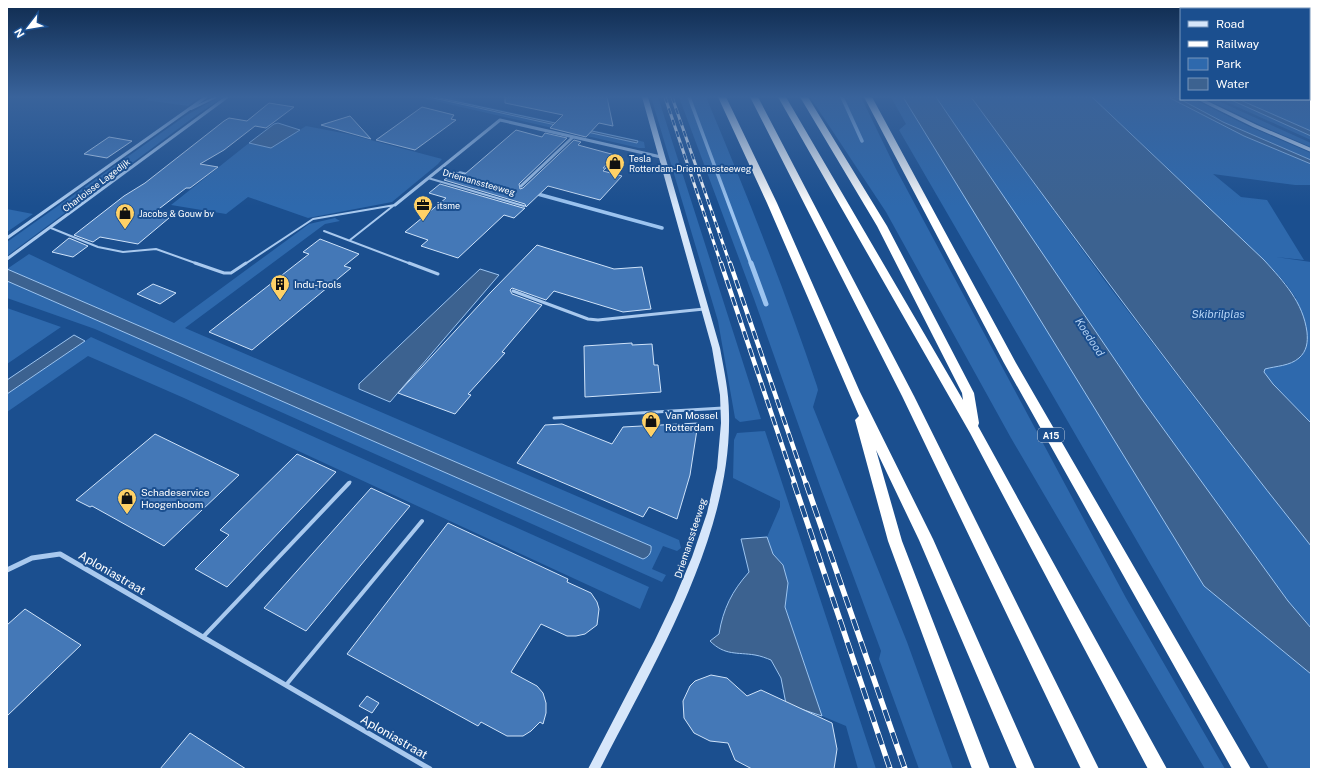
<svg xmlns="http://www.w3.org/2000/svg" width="1318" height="776" viewBox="0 0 1318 776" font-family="'Public Sans',sans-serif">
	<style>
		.green { fill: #2e69ad }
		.water { fill: #3c6290; stroke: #9cc4f0 }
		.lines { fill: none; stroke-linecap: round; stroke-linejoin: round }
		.stream-far1 { stroke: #9cc4f0; stroke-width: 3.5 }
		.stream { stroke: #9cc4f0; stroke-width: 5 }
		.building { fill: #4478b7; stroke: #cfe3fa }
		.service-far2 { stroke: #a9c9ee; stroke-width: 2 }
		.service-far1 { stroke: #a9c9ee; stroke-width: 3 }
		.service { stroke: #a9c9ee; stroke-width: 4 }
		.minor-far1 { stroke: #a9c9ee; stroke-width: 3 }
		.minor { stroke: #a9c9ee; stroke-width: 5 }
		.secondary { fill: #d6e6fa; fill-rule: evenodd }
		.motorway { fill: #fff; fill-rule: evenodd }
		.rail-far2-casing { stroke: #fff; stroke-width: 3 }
		.rail-far1-casing { stroke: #fff; stroke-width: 4.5 }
		.rail-casing { stroke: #fff; stroke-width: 5.5 }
		.rail-far2 { stroke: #1b4f8f; stroke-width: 2; stroke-dasharray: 6; stroke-linecap: butt }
		.rail-far1 { stroke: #1b4f8f; stroke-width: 3; stroke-dasharray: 9; stroke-linecap: butt }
		.rail { stroke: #1b4f8f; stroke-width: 4; stroke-dasharray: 12; stroke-linecap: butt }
		.labels { text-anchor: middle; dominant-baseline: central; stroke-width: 4; stroke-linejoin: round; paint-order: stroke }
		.far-poi-label { font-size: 9px; fill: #fff; stroke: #1b4f8f; text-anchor: start }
		.far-street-label { font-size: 9px; fill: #fff; stroke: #1b4f8f }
		.shield { fill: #1b4f8f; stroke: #bbcadd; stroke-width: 1 }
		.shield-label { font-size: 9px; font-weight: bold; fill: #fff }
		.poi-label { font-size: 10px; fill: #fff; stroke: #1b4f8f; text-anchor: start }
		.street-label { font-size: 10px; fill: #fff; stroke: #1b4f8f }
		.water-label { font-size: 11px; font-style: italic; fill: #b5d3f5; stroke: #1b4f8f }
		.near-street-label { font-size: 12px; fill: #fff; stroke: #1b4f8f }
	</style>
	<rect width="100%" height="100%" fill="#1b4f8f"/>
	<path class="green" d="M150 97H200L188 106 145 100Z
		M219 97H224L198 114 7 256V242L185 116Z
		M418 97H429L636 143 637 141 435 97H448L465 101 464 102 637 140 644 142 645 148H639Z
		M651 97H658L761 419 740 422 735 418 718 321Z
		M679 97H706C746 192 784 288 817 386L818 390 813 407 907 642 953 769H919L879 659 881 651 820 486 754 299Z
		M810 97H861L896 169 1126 598 1225 769H1205L1011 438 886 212Z
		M891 97H903L1204 586 1311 674V769H1269L899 130 906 124Z
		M936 97H971L1105 281 1210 418 1311 546V628L1288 601 1141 398Z
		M1092 97H1175L1170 98 1244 136 1311 164V185H1295L1213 174 1241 197 1267 200 1304 260 1276 257 1311 262V423L1273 384 1264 372 1265 369 1290 363 1300 357 1296 298 1286 284 1264 260Z
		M1176 97 1193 99 1248 126 1311 153V160L1223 122Z
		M1309 97H1311V131L1238 99H1309Z
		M1206 99H1214L1311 143V147L1262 126Z
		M1220 99H1229L1311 136V140Z
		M306 126 348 134 442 159 438 164 392 202 308 218 248 197 226 214 171 205 249 143 271 148Z
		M7 209 33 214 7 232Z
		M335 218 340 221 325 224 185 328 679 540 681 548 677 551 663 546 652 569 666 575 662 582 95 329 7 298V281L643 559 652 550 651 546 7 269 29 254 174 323 309 224Z
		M7 308 61 327 7 364Z
		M91 337 649 587 640 609 184 398 88 356 7 412V394Z
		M765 431 876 769H858L846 726 822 716 785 607 788 583 783 565 773 554 767 537 780 507V501L733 478 734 440 737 433Z"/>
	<path class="water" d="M429 97H435L638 141 637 143Z
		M903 97H936L1141 398 1288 601 1311 628V674L1204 586Z
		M971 97H1092L1264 260C1284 282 1303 302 1307 332 1308 342 1307 351 1299 358 1290 366 1276 366 1265 369L1264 372 1273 384 1311 423V546C1194 399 1082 249 971 97Z
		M1176 97 1223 122 1311 160V164L1244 136 1170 98Z
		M1229 99H1238L1311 131V136Z
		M278 123 300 130 271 148 249 143 274 124Z
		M7 269 651 546C652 552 649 557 643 559L7 281Z
		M480 269 499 275 390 402 359 389V384Z
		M74 335 85 341 7 394V380Z
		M767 537 773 554 783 565 788 583 785 607 822 716 786 704 781 678 771 660C766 658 761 656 755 655 737 652 725 656 710 641L719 634C723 609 732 591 749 572L741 539Z"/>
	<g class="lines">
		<path class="stream-far1" d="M689 97 751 264
			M842 97 862 141
			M460 173 472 176
			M534 193 662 228"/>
		<path class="stream" d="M751 263 766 304"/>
	</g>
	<path class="building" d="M505 97H607L613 126 599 123 586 137 550 128 563 115 505 103Z
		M269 103 294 107 266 128 255 126 224 150 200 164 218 167 190 188H186L151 215 169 218 138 244 100 237 93 242 74 235 124 196 145 183 224 121 229 118 247 121Z
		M422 107 454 115 451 119 456 120 415 150 376 140Z
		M350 116 371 139 321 125Z
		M516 130 542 137 545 133 567 138 519 184 520 189 523 188 574 140 581 142 578 145 615 155 603 168H606L603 171 622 176 600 200 548 186 526 207 525 204 444 180 455 172 465 174Z
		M109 137 132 141 107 158 84 154Z
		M440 184 523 208H525L514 218 504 215 458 258 421 246 428 240 405 232 446 198 429 193Z
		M69 238 88 246 73 257 52 252Z
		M320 239 359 254 344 266 351 268 252 350 209 332 309 254 303 252Z
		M537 245 614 269 642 267 651 309 623 312 554 291 546 300 512 288 510 290 512 294 542 305 502 352 505 353 468 394 471 395 455 414 398 393 491 292Z
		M153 284 176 293 160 304 137 294Z
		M632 343V345L652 344 654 365H658L661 392 585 397 584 346Z
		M698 423 690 475 677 519 649 507 643 517 517 463 545 425 562 424 612 444 623 427Z
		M155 434 239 475 164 546 92 506 90 507 76 500Z
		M297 454 336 472 227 587 195 569 229 535 220 530Z
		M371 488 410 506 306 631 264 608Z
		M448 523 568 579 567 582 591 593 597 602 599 609 597 625 585 634 576 636H567L541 624 511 672 537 686 543 693 546 703V713L543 724 540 722 531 731 523 736H507L481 722 478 726 347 654Z
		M25 609 81 645 7 716V625Z
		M711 675 727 678 747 696 761 690 832 723 837 749 834 769H752L735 760 728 743 710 741 694 733 684 718 683 701 690 686 695 681Z
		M367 696 379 703 372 713 359 706Z
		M190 733 246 769H160Z"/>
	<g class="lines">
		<path class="service-far2" d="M191 109 216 97
			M428 178 524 206
			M51 228 98 247 123 252 156 249 198 264
			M324 231 411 264
			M350 240 393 206
			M245 264 313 219 395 205"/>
		<path class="service-far1" d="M195 263 224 273H231L246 263
			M409 263 438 274
			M513 291 588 319 598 320 704 309
			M554 418 723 408
			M348 484 350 482"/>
		<path class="service" d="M203 637 349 483
			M286 685 422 521"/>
		<path class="minor-far1" d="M521 186 573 137
			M395 205 500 120 661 157
			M7 238 206 97
			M7 259 227 97"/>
		<path class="minor" d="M7 570 32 558 60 554 430 769"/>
		<path class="secondary" d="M642 97H648L720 348C724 370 729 392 729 414 732 536 654 663 600 769H588L654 642 674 600 692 557 707 513 717 468 721 423 720 395 712 348Z
			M1196 99H1203L1257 125 1311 148V152L1253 127Z"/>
		<path class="motorway" d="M718 97H726L777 203 860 392 933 539 1035 769H1017L919 540 876 450 902 541 990 769H972L888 541 855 420 859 416 767 203Z
			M750 97H758L914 396 1099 769H1081L902 396Z
			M778 97H786L963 400 962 393 877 226 800 97H808L887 226 974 393 979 423 978 426 1167 769H1148L970 433Z
			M864 97H872L1016 363 1251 769H1232L1004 363Z"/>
		<g class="rail-far2-casing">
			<path id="rail-far2" d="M665 97 721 264
				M672 97 730 264"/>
		</g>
		<g class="rail-far1-casing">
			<path id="rail-far1" d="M721 263 795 484
				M730 263 806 484"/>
		</g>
		<g class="rail-casing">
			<path id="rail" d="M794 483 890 769
				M806 483 905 769"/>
		</g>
		<use href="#rail-far2" class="rail-far2"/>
		<use href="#rail-far1" class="rail-far1"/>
		<use href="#rail" class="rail"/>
	</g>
	<linearGradient id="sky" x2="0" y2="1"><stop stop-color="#0f2b4f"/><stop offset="0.47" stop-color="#39639b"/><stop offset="1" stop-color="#39639b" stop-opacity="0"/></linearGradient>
	<rect width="1318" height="206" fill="url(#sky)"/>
	<defs>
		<g id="shop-pin" transform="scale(1)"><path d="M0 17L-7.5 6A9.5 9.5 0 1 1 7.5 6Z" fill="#ffd166" stroke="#1b4f8f"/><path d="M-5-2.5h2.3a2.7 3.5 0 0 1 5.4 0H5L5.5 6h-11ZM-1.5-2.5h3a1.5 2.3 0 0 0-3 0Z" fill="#111"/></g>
		<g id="office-pin" transform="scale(1)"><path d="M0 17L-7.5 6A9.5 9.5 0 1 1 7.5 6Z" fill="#ffd166" stroke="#1b4f8f"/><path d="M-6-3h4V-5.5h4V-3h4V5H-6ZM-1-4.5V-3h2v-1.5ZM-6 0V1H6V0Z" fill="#111"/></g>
		<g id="building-pin" transform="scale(1)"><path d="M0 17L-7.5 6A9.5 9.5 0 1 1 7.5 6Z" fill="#ffd166" stroke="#1b4f8f"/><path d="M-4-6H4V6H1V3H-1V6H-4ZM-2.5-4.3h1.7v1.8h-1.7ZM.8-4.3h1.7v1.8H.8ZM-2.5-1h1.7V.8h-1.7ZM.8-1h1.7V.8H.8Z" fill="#111"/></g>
	</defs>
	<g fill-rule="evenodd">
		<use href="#shop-pin" x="615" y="163"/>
		<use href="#office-pin" x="423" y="205"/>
		<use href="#shop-pin" x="125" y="213"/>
		<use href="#building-pin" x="280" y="284"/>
		<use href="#shop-pin" x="651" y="421"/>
		<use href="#shop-pin" x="127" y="498"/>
	</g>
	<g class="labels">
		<g class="far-poi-label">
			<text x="629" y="158">Tesla<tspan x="629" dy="10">Rotterdam-Driemanssteeweg</tspan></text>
			<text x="437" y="205">itsme</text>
			<text x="139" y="213">Jacobs &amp; Gouw bv</text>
		</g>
		<g class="far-street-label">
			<text transform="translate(479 182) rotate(16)">Driemanssteeweg</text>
			<text transform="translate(96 185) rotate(-37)">Charloisse Lagedijk</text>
		</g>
		<rect class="shield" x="1038" y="428" width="26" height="14" rx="3"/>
		<g class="shield-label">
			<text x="1051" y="435">A15</text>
		</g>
		<g class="poi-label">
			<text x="294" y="284">Indu-Tools</text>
			<text x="665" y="415">Van Mossel<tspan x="665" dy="12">Rotterdam</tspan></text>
			<text x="141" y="492">Schadeservice<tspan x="141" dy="12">Hoogenboom</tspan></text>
		</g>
		<g class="street-label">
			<text transform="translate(690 538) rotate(-72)">Driemanssteeweg</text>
		</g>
		<g class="water-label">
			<text x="1218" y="314">Skibrilplas</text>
			<text transform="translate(1090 337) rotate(57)">Koedood</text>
		</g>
		<g class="near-street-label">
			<text transform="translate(112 573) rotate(30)">Aploniastraat</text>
			<text transform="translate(394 737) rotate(30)">Aploniastraat</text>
		</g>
	</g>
	<rect width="1318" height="776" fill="none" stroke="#ffffff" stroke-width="16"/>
	<rect x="1180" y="8" width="130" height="92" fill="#1b4f8f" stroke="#7695bc"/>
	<rect x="1188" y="21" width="20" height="6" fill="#d6e6fa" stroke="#7695bc"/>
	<text x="1216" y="28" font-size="12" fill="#ffffff">Road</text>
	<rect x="1188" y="41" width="20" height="6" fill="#ffffff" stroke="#7695bc"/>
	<text x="1216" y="48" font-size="12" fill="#ffffff">Railway</text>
	<rect x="1188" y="58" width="20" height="12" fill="#2e69ad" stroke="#7695bc"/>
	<text x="1216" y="68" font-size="12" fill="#ffffff">Park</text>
	<rect x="1188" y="78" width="20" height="12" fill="#3c6290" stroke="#7695bc"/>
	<text x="1216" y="88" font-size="12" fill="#ffffff">Water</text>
	<g transform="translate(28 28) rotate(239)" stroke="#1b4f8f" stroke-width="3" paint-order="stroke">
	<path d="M0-3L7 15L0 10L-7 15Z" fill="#ffffff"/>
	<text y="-6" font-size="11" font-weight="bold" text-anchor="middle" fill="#ffffff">N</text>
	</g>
</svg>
